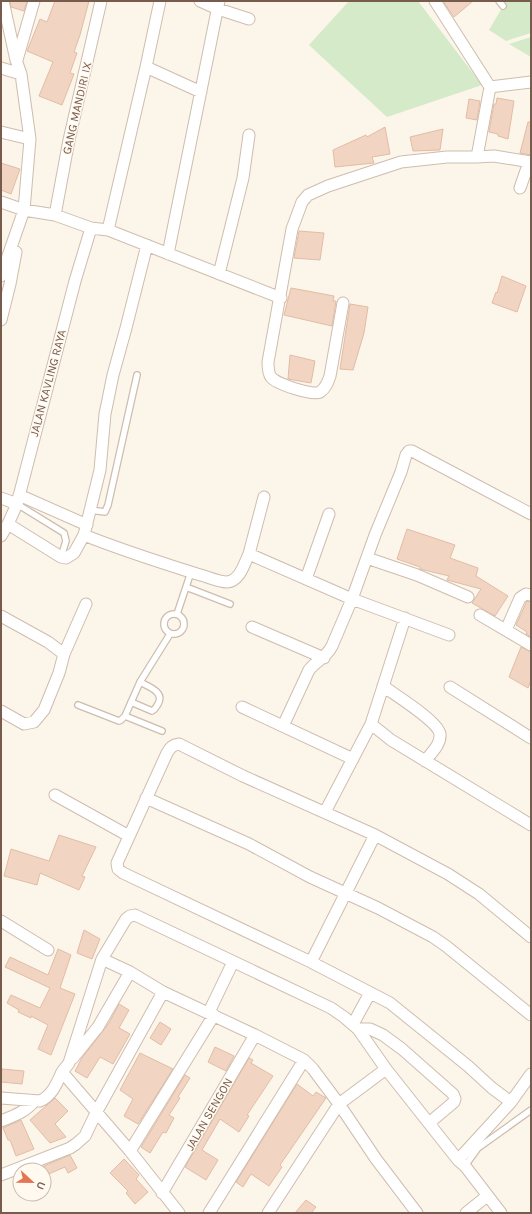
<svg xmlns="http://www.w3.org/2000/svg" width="532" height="1214" viewBox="0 0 532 1214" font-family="Karla,sans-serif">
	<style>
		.green { fill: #d5eac8 }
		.building { fill: #f1d5c2; stroke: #e3bca3 }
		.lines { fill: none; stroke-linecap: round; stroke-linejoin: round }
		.service-casing { stroke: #cebdaf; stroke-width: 8 }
		.minor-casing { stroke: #cebdaf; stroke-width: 13 }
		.service { stroke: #fff; stroke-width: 5.5 }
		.minor { stroke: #fff; stroke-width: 11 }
		.labels { text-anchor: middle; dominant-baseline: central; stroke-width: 3; stroke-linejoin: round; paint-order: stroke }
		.street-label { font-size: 12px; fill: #775c4d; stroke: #fff9f0 }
	</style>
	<rect width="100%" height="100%" fill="#fcf5ea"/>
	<path class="green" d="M349 1H418L482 85 387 117 309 45Z
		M506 1H531V33L506 41 489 30Z
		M531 37V57L509 44Z"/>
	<path class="building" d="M10 1H27L24 11 11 7Z
		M55 1H89L80 35 74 52 77 53 70 73 74 74 62 105 39 96 53 62 27 51 40 19 47 22Z
		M443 1H473L454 17Z
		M497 98 514 101 508 139 498 136V134L489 132 494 104H496Z
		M469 99 480 101 477 120 466 118Z
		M528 122H531V155L520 153Z
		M385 127 390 154 372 157 374 163 335 167 333 150 366 135 367 137Z
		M443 129 440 150 413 151 410 137Z
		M1 163 20 169 11 194 1 190Z
		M299 231 324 233 320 260 294 258Z
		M502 276 526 286 517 312 492 303 496 292 497 293Z
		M291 288 334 296 333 301H336L332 326 284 315Z
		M350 304 368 307 364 333 353 370 340 369Z
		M290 355 315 361 311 383 288 379Z
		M407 529 455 545 450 558 478 568 476 576 508 596 495 616 472 603 481 589 447 580 449 576 420 569V567L397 559Z
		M527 601 531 602V637L526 634 527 632 516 625 526 603Z
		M521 647 531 652V680L528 688 509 677Z
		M59 835 96 847 82 876 85 877 79 890 40 873 37 885 4 876 11 849 49 861Z
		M84 930 100 939 92 959 77 953Z
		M58 949 71 955 60 988 75 994 51 1055 38 1049 48 1025 31 1016V1018L18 1012 19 1010 7 1003 11 995 40 1008 50 988 5 967 10 957 48 975Z
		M119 1004 129 1010 119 1028 130 1034 113 1064 100 1057 87 1078 75 1071 82 1058 109 1023Z
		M160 1022 171 1029 161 1045 150 1038Z
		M215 1047 234 1056 226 1071 208 1062Z
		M140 1053 173 1069 138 1124 124 1116 133 1099 120 1090Z
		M249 1058 253 1060 251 1063 273 1076 247 1115 249 1116 239 1132 220 1119 202 1150 218 1160 206 1180 185 1167Z
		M2 1069 24 1071 22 1084 1 1082Z
		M185 1075 190 1078 178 1097 180 1098 169 1115 174 1118 166 1133 163 1132 150 1153 141 1147Z
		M297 1084 313 1096 316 1092 326 1098 280 1165 282 1167 269 1186 251 1174 243 1187 236 1182Z
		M55 1098 68 1111 55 1124 66 1137 50 1143 30 1120Z
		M21 1120 34 1149 16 1156 10 1140H8L3 1128Z
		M70 1155 77 1168 68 1173 65 1167 44 1176V1166Z
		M124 1159 139 1175 136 1179 148 1192 135 1204 126 1193 128 1191 110 1173Z
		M306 1200 316 1207 311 1213H295Z"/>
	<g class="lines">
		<g class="service-casing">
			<path id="service" d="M499 1 503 6
				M17 504 64 533 66 541 61 557
				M90 510 105 512 108 505 137 375
				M186 587 230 604
				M164 624a10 10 0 1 1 20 0a10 10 0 1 1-20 0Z
				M177 614 191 572
				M131 702 152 711C156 709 156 707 158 704 165 692 149 687 140 682
				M78 705 119 721 121 720 125 716 140 682 170 634
				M125 716 162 731
				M465 1166 478 1148 531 1110"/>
		</g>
		<g class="minor-casing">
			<path id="minor" d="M200 1 218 9 249 19
				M435 1 490 87 477 157 494 156 531 162
				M17 60 34 1
				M146 67 201 92
				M1 68 21 74
				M490 87 531 82
				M1 132 30 139
				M520 188 529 162
				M1 202 24 210 55 215 91 228 108 230 281 298
				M55 215 69 140 101 1
				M108 230 146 67 160 1
				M168 254 219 1
				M219 274 243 178 249 135
				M1 276 24 210 30 139 21 74 16 60 3 1
				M343 303 330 376C328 382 326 388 320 392 313 396 276 384 271 377 268 373 268 367 268 362L292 229 302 202 308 195 328 186 401 162 447 157H477
				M1 320 10 284 16 252
				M19 495 87 525
				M1 498 17 504
				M8 524 61 557 66 558 74 553 84 535C121 550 159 562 197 574 206 576 218 582 227 582 240 581 244 564 249 554L352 599 449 635
				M84 535 100 470 105 414 113 375 126 328 147 245
				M1 536 8 524 17 504 75 281 91 228
				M249 554 264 497
				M367 558 417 575 468 597
				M306 579 329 514
				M480 615 531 645
				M1 616 48 642 64 654
				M252 627 324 658
				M506 630 520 598 526 594 531 595
				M383 686C395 695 438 721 440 734 441 745 431 753 425 761
				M450 687 531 738
				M242 707 353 759
				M1 711 24 724 34 722 44 710 59 673 64 654 86 604
				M371 724 391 740 531 825
				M283 726 309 670C317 660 326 658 332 646L352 599 375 535 401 472 406 455 409 451H412L531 514
				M55 795 129 836
				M146 798 249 844 310 877 378 908 433 937 446 946 531 1015
				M325 812 371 724 405 618
				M1 921 48 950
				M102 959 130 972 163 992 255 1035 304 1060 313 1069 339 1104 376 1159 417 1213
				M311 962 375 835
				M209 1012 233 962
				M353 1024 370 993
				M358 1029H370L383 1035 402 1049 453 1094 455 1099 454 1102 429 1123
				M73 1058 98 1027 130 972
				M1 1098 40 1101C52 1096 57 1083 62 1072
				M511 1102 492 1088 468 1066 390 1003 311 962 123 873 118 869 117 863 167 753C170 748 172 745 179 744L243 776 375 835 448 874 479 894 531 937
				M1 1121C13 1116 26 1112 34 1101
				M130 1151 214 1015
				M458 1160 511 1102 531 1074
				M1 1175 70 1148 76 1144 85 1136 97 1111 163 992
				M162 1193 255 1035
				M179 1213 130 1151 62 1072 69 1063 102 959 126 919 130 916 135 915 331 1008 344 1017 358 1029 386 1069 458 1160 465 1166 501 1213
				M209 1213 304 1060
				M268 1213 339 1104 386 1069
				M466 1213 487 1196"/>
		</g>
		<use href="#service" class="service"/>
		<use href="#minor" class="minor"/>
	</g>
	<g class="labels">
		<g class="street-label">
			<text transform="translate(77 108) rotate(-77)">GANG MANDIRI IX</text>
			<text transform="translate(48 383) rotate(-75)">JALAN KAVLING RAYA</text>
			<text transform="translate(209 1114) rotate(-60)">JALAN SENGON</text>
		</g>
	</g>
	<rect width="532" height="1214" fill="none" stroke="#775c4d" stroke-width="4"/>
	<g transform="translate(32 1182) rotate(112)"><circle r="19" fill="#fff9f0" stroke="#c9baaf"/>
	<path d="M0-3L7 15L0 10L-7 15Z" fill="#e27553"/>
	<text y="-6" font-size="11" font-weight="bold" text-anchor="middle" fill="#775c4d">U</text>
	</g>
</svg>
